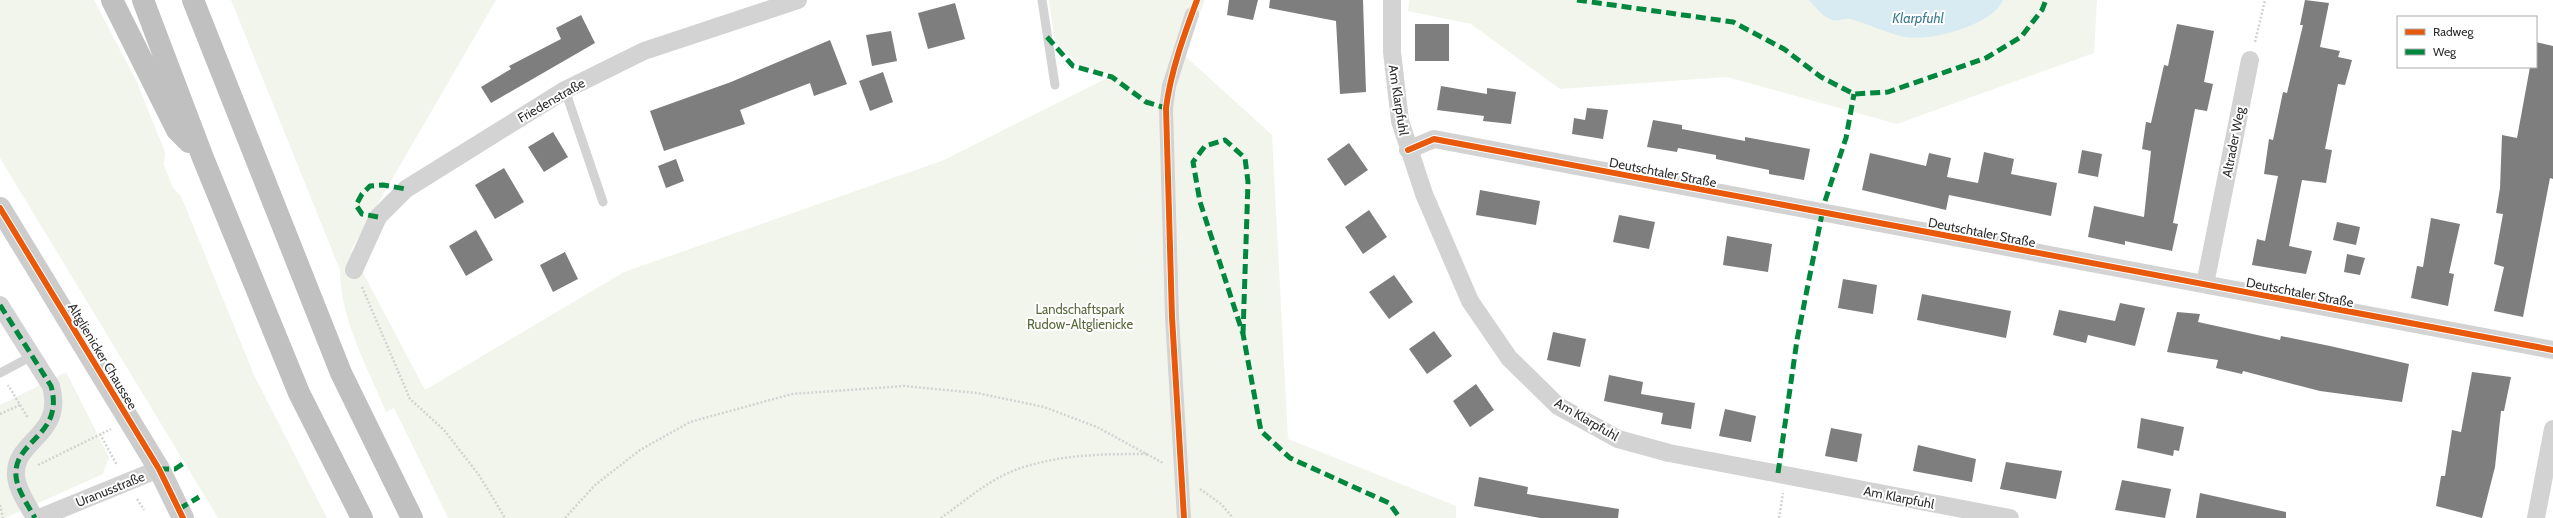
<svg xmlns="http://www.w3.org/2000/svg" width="2553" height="518" viewBox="0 0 2553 518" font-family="Cabin,sans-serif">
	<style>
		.green { fill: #f2f5ec }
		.water { fill: #d8ebf2 }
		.building { fill: #7e7e7e }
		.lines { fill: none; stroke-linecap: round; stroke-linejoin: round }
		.path { stroke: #d3d3d3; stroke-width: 2.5; stroke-dasharray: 2 2; stroke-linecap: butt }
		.service { stroke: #d3d3d3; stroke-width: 9 }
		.pedestrian { stroke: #d3d3d3; stroke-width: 14 }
		.minor { stroke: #d3d3d3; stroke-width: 18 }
		.secondary { stroke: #ccc; stroke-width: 22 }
		.motorway { stroke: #c0c0c0; stroke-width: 22 }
		.quiet { stroke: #00873e; stroke-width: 5; stroke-dasharray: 10 5; stroke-linecap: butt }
		.cycleway-casing { stroke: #fff; stroke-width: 8 }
		.cycleway { stroke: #e8590c; stroke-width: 6 }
		.labels { text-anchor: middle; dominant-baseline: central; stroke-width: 4; stroke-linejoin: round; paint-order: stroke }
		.street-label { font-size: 13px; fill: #2e2e2e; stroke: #fff }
		.park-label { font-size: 13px; fill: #586a3c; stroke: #fff }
		.water-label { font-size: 14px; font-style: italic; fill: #3c7c91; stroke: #fff }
	</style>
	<rect width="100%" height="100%" fill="#fff"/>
	<path class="green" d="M0 0H94L136 80 165 152 164 165 173 188 181 196 254 375 327 518H218L0 158Z
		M231 0H496L351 250 425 390 624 272 944 160 1113 75 1079 65 1055 42 1049 0H1205L1184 55 1272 135 1288 439 1456 506V518H448L394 408 386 412C368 368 340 319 340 270Z
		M1409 0H2097L2094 53 1897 124 1727 77 1560 89 1471 24 1408 11Z
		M66 372 109 457 103 474 5 518H0V405Z"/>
	<path class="water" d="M1809 0H2003C1993 25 1930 42 1905 37 1886 33 1869 24 1850 19 1844 18 1838 22 1832 20 1823 17 1815 7 1809 0Z"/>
	<path class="building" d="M1229 0H1258L1253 20 1227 15Z
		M1270 0H1363L1366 92 1340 94 1336 21 1269 8Z
		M2305 0 2329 3 2320 47 2340 51 2338 57 2352 60 2345 85 2338 84 2325 149 2332 150 2326 183 2302 180 2289 246 2312 251 2306 274 2252 265 2257 239 2265 241 2278 176 2264 174 2269 139 2273 140 2283 92 2287 93 2303 25H2300Z
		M955 3 965 39 928 49 918 13Z
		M581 15 595 43 491 103 481 87 511 69 509 66 561 39 556 28Z
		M1415 24H1449V61H1415Z
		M2177 24 2214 31 2204 82 2213 84 2207 111 2195 109 2173 223 2178 224 2172 251 2125 241V245L2088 237 2094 206 2144 217 2151 151 2142 149 2146 122 2151 123 2164 65 2168 66Z
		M891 31 897 61 872 66 866 35Z
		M830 40 847 84 814 96 810 83 740 110 745 124 664 151 650 111 731 82Z
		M2536 42 2553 46V179L2550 178 2523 317 2494 311 2504 267 2494 264 2503 214 2496 213 2500 188 2502 135 2517 138 2530 67H2536Z
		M883 72 893 102 870 111 859 81Z
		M1441 86 1487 94V88L1516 92 1511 124 1483 121 1484 116 1437 110Z
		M1587 108 1608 110 1603 139 1572 134 1574 118 1585 120Z
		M1653 120 1682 125V129L1745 141V137L1810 149 1804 180 1769 174V170L1716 159V155L1678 148 1677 152 1647 147Z
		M553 132 568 157 544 172 528 147Z
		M1349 143 1368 170 1345 186 1327 159Z
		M2082 150 2102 154 2098 177 2078 173Z
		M1984 152 2014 159 2011 174 2057 183 2051 216 1949 195 1946 210 1862 190 1870 153 1926 166 1929 153 1951 158 1947 177 1978 183Z
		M676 159 684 181 666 188 658 166Z
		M504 168 524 202 495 219 475 185Z
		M1480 190 1540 201 1536 225 1476 215Z
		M1369 210 1387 237 1363 254 1345 227Z
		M1619 215 1655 222 1649 249 1613 242Z
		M2431 218 2460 224 2449 273 2454 274 2448 306 2411 298 2417 266 2423 267Z
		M2337 222 2360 227 2356 245 2333 240Z
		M476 230 493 260 466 276 449 246Z
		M1727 236 1772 244 1768 272 1723 265Z
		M565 252 578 279 553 292 540 265Z
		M2347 254 2365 258 2360 275 2344 272Z
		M1394 275 1413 302 1389 319 1369 292Z
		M1843 279 1877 285 1873 314 1838 308Z
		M1922 294 2011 311 2006 338 1917 320Z
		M2120 303 2145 308 2135 346 2088 335 2086 343 2053 335 2059 310 2115 321Z
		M2177 312 2200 314 2198 322 2280 340 2281 336 2330 346 2409 364 2402 402 2320 391 2243 371 2242 374 2216 368 2218 360 2167 352Z
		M1434 331 1452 356 1427 374 1409 349Z
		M1553 332 1586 339 1580 367 1547 360Z
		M2472 372 2511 377 2504 411H2501L2495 467 2482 518 2436 506 2441 476H2445L2452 430 2461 432Z
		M1609 375 1643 382 1641 394 1695 403 1691 429 1661 424 1663 413 1604 401Z
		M1476 384 1494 410 1470 427 1453 401Z
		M1725 409 1756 416 1751 442 1719 436Z
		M2141 418 2184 427 2179 451 2174 450 2173 456 2137 448Z
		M1831 428 1862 434 1857 462 1825 456Z
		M1918 445 1976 459 1972 482 1913 471Z
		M2006 462 2062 471 2056 499 2000 489Z
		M1479 477 1528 487 1527 494 1619 509 1618 518H1540L1474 506Z
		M2122 480 2171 489 2165 518 2115 510Z
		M2200 493 2286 512V518H2196Z"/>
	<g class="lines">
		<path class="path" d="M2255 42 2265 0
			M362 287 410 399 444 430 479 475 505 518
			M20 405 28 418
			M0 414 20 405 8 385
			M100 434 117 465
			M38 465 111 429
			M1200 489 1221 504 1233 518
			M137 499 144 510
			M0 505 3 518
			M565 518 595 485 640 450 690 422 792 394 904 386 977 393 1044 407 1097 427 1163 463
			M941 518C966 500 993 476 1024 467 1065 454 1106 454 1148 454
			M1779 518 1783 493"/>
		<path class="service" d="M1042 0 1055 85
			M565 90 603 202
			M0 373 32 356"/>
		<path class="pedestrian" d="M1184 518 1172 317 1166 108 1169 86 1192 14"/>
		<path class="minor" d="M1392 0V52L1400 121 1424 194 1470 301 1509 358 1558 406 1618 439 1669 453 2010 518
			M1408 150 1434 139 2553 350
			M354 270 378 217 406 189 565 90 644 51 798 0
			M2205 284 2250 60
			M0 305 51 386C65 436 13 440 16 476 17 490 28 505 35 518
			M39 518 159 469
			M2536 518 2553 429"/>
		<path class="secondary" d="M0 208 159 469 183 518"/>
		<path class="motorway" d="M112 0 177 130 189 142
			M143 0 203 158 299 393 362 518
			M193 0 341 373 412 518"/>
		<path class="quiet" d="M1577 0 1733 22 1784 49 1821 77 1854 94 1888 92 1986 58 2021 37 2042 10 2046 0
			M1047 37 1073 66 1112 77 1146 102 1166 108
			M1825 201 1846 138 1854 94
			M378 217 362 214 356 205 362 194 370 186 383 185 406 189
			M0 305 51 386C65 436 13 440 16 476 17 490 28 505 35 518
			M1243 334 1248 182 1245 158 1225 140 1205 146 1193 162 1200 202 1243 334 1261 431 1290 458 1389 503 1400 518
			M159 469H175L184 463
			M1778 473 1797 340 1822 214
			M179 509 199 497"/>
		<g class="cycleway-casing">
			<path id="cycleway" d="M1408 150 1434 139 2553 350
				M0 208 159 469 183 518
				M1184 518 1172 317 1166 108C1171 70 1184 35 1197 0"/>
		</g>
		<use href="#cycleway" class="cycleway"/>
	</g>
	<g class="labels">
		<g class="street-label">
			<text transform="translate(551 100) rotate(-30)">Friedenstraße</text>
			<text transform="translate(1399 100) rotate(81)">Am Klarpfuhl</text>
			<text transform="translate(2233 142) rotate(-79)">Altrader Weg</text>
			<text transform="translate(1663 172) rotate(11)">Deutschtaler Straße</text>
			<text transform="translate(1982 232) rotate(11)">Deutschtaler Straße</text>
			<text transform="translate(2300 292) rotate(11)">Deutschtaler Straße</text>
			<text transform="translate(103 356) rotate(59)">Altglienicker Chaussee</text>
			<text transform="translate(1587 419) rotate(30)">Am Klarpfuhl</text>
			<text transform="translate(110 489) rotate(-22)">Uranusstraße</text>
			<text transform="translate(1899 497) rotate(11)">Am Klarpfuhl</text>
		</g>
		<g class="park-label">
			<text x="1080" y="309">Landschaftspark<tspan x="1080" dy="15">Rudow-Altglienicke</tspan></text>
		</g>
		<g class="water-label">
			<text x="1918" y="18">Klarpfuhl</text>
		</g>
	</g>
	<rect x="2397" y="16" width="140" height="52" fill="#ffffff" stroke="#ababab"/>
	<rect x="2405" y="29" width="20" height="6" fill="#e8590c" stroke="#ababab"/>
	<text x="2433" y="36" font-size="12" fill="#2e2e2e">Radweg</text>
	<rect x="2405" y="49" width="20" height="6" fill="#00873e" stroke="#ababab"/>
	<text x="2433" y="56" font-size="12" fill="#2e2e2e">Weg</text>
</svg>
